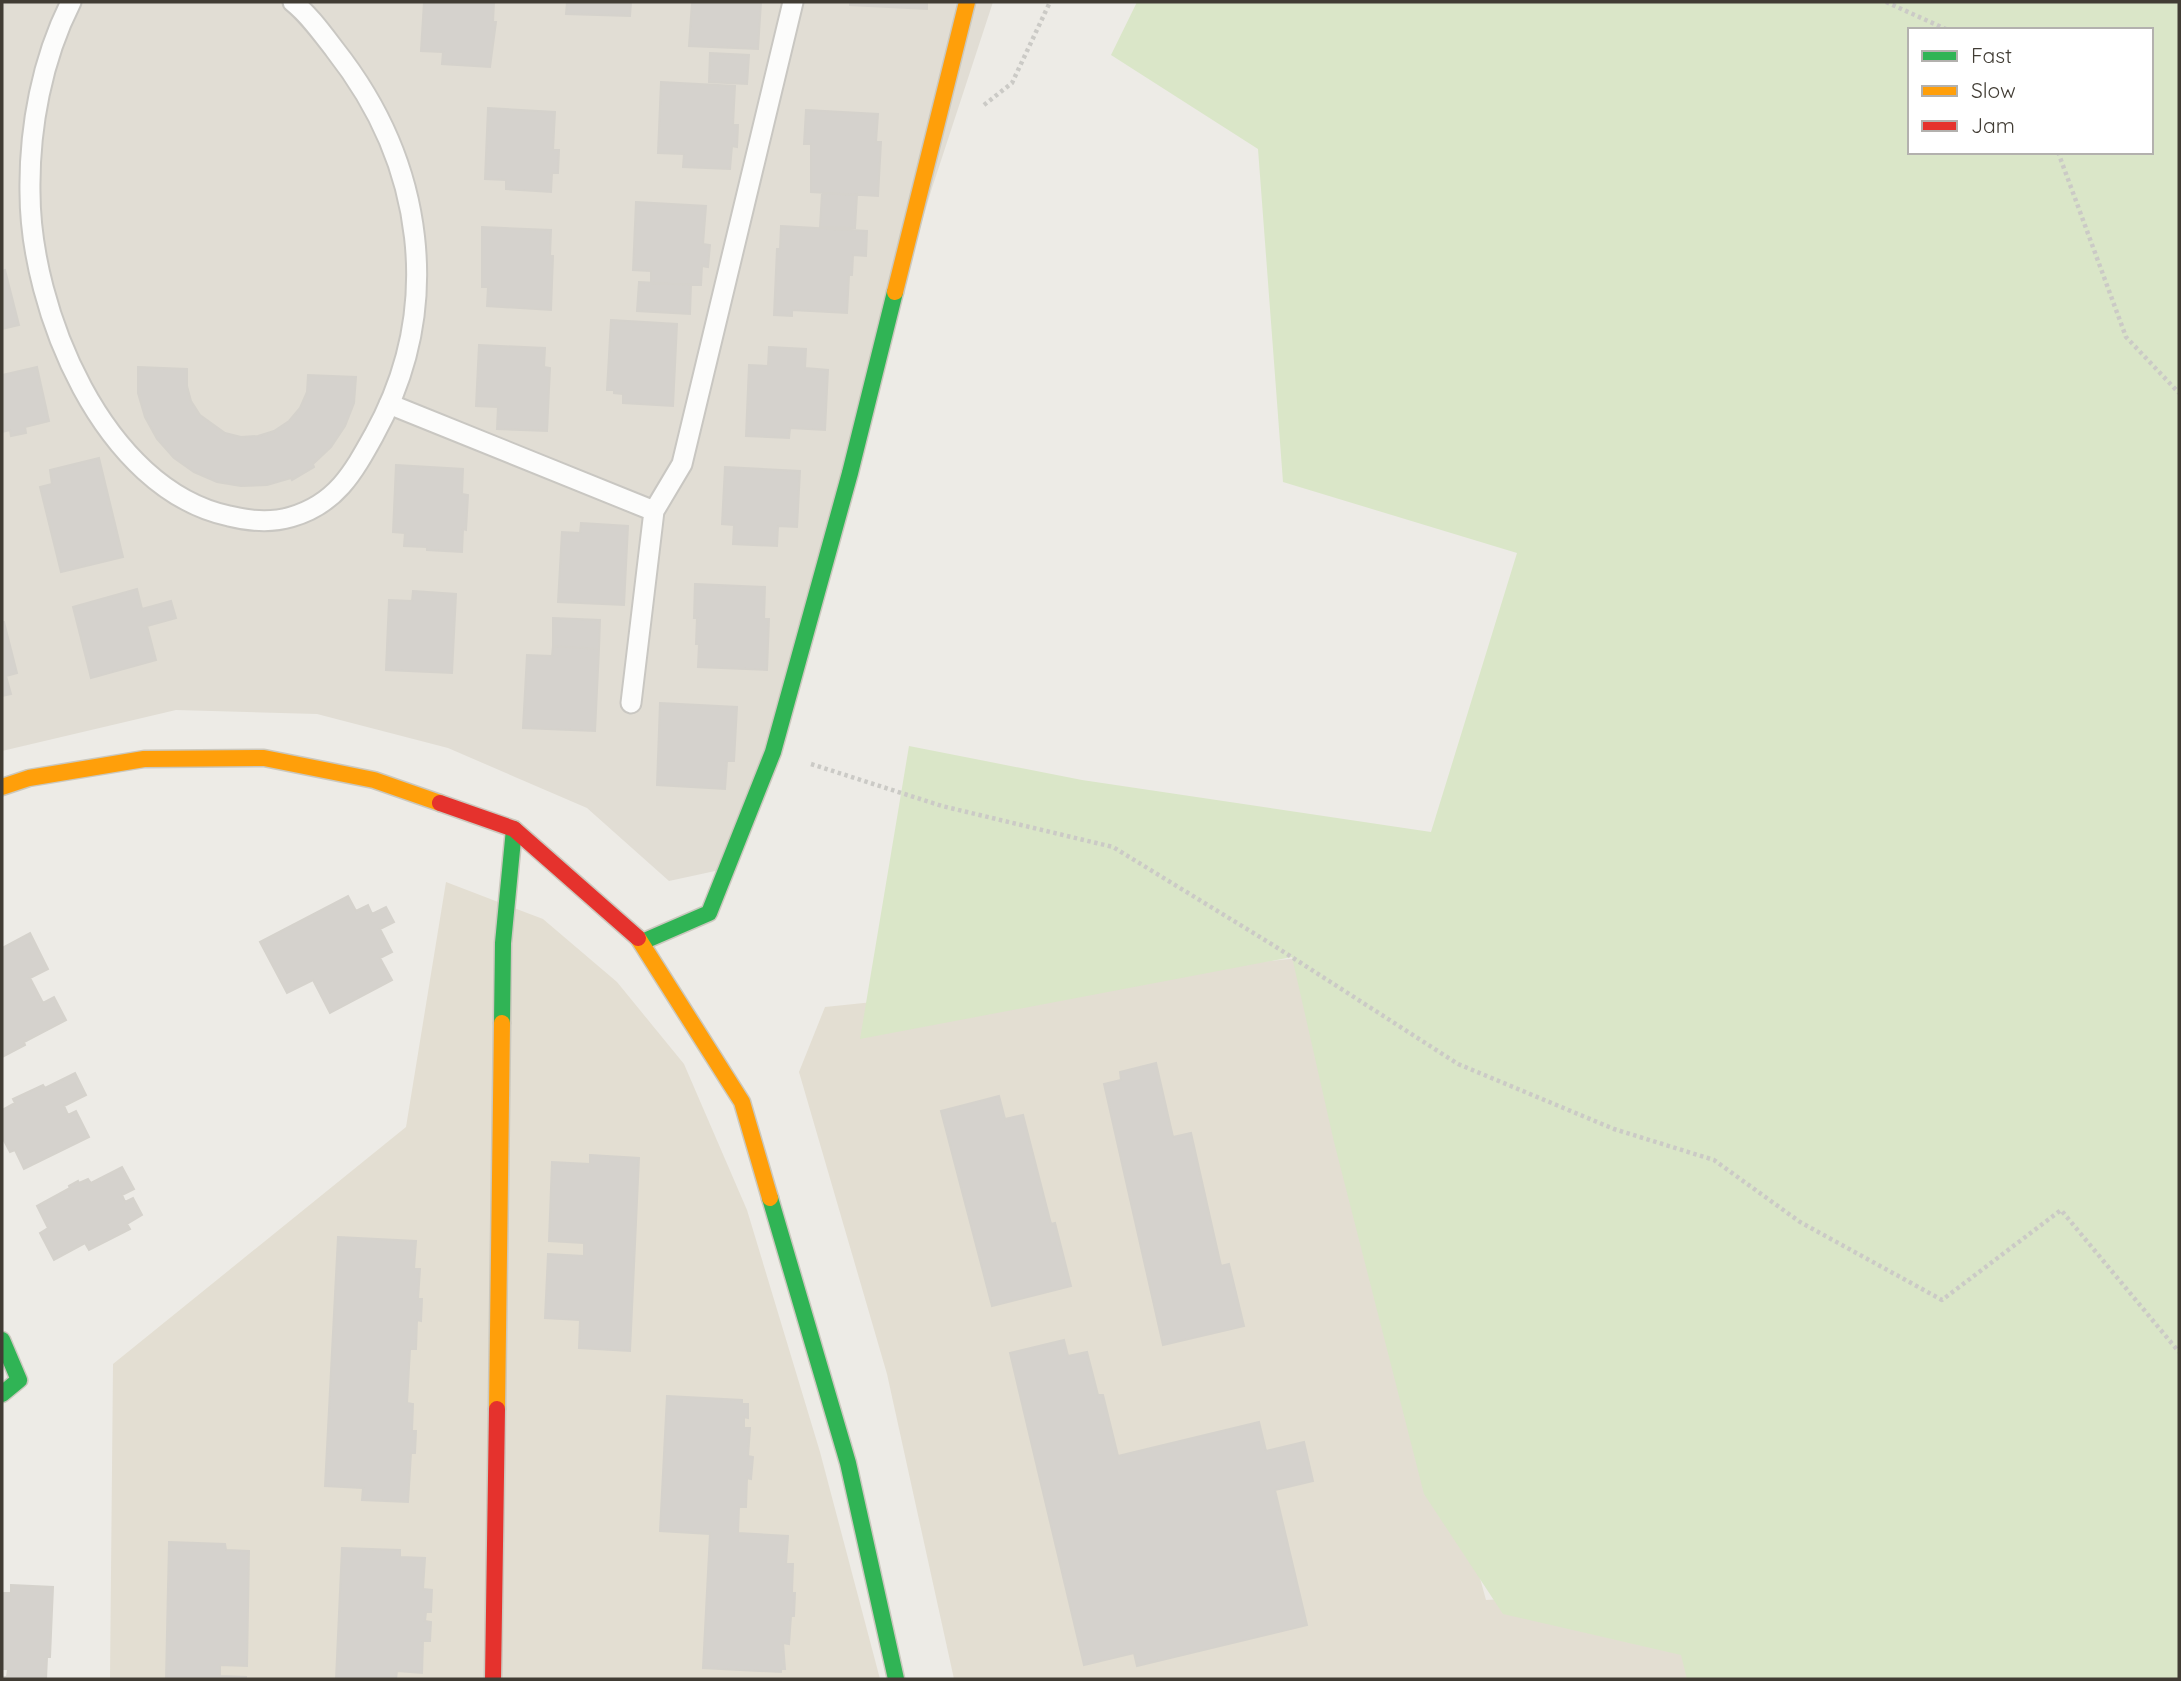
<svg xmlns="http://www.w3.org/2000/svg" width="2181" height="1681" viewBox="0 0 2181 1681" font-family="Quicksand,sans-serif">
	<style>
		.residential { fill: #e1ddd4 }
		.education { fill: #e3ded2 }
		.green { fill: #dae6c8; fill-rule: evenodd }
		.building { fill: #d5d2cd; stroke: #d5d2cc; stroke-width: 2 }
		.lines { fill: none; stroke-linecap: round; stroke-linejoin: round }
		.lane-casing { stroke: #c9c7c2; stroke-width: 23 }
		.fast-casing { stroke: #cbc8be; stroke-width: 19 }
		.slow-casing { stroke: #cbc8be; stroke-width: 19 }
		.jam-casing { stroke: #cbc8be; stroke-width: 19 }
		.path { stroke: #cbcac6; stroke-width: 4.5; stroke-dasharray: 3.5 3.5; stroke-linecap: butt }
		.lane { stroke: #fcfcfb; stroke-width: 19 }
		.fast { stroke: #30b455; stroke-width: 16 }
		.slow { stroke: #ff9f0a; stroke-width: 16 }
		.jam { stroke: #e5322d; stroke-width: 16 }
	</style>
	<rect width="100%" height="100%" fill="#edebe6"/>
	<path class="residential" d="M2 2H993L932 188 729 868 669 881 587 808 448 748 317 714 176 710 2 751Z"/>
	<path class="education" d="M446 882 543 919 617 982 684 1064 747 1210 820 1452 880 1679H110L113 1364 406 1127Z
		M1309 957 1486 1600 1695 1587 1712 1679H954L887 1374 799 1072 825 1007Z"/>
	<path class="green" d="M1137 2H2179V1679H1687L1681 1655 1503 1614 1424 1494 1334 1142 1292 957 860 1039 909 746 1082 780 1431 832 1517 553 1283 482 1258 149 1111 55ZM1910 30H2151V152H1910Z"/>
	<path class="building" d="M424 2H494L493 22H496L490 67 442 64 443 52 421 51Z
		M567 2H631L630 16 566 14Z
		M692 2H761L758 49 689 46Z
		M850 2H927V9L850 5Z
		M710 53 749 55 747 84 709 82Z
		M661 82 735 86 733 125H738L737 147 732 146 730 169 683 167 684 154 658 153Z
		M488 108 555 112 553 150H559L558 173H552L551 192 506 189V180L485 179Z
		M806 110 878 114 876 142H881L878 196 811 192V144H804Z
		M822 193 857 195 855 228 820 227Z
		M636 202 706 206 703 244 710 245 708 267 702 266 701 285 651 283V271L633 270Z
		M781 226 867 231 866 256 853 255 852 275H849L847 313 792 310V316L774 315 777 249H780Z
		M482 227 551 230 550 256H553L551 310 487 306 488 287H482Z
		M5 270 19 325 2 329V271Z
		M639 282 691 285 690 314 637 311Z
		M611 320 677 324 673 406 623 403V394L614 393V390H607Z
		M479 345 545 348 544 367 550 368 547 431 497 429 498 407 476 406Z
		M769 347 806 349 805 368 828 370 825 430 790 428 789 438 746 436 749 365 768 366Z
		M37 367 49 421 25 427 26 433 11 436 10 430 2 432V375Z
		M138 367 187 369V386L191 401 200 415 225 433 241 437 258 436 274 431 289 421 300 408 307 392 308 375 356 377 354 403 345 426 331 447 313 464 314 467 292 480 291 478 267 485 241 486 217 482 194 472 174 458 157 439 145 417 138 393Z
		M99 458 123 557 61 572 40 487 52 484 50 470Z
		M396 465 463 469 462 494 468 495 466 530 463 529 462 552 427 550V547L404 546 405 533 393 532Z
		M725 467 800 471 797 527 778 526 777 546 733 544 734 525 722 524Z
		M581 523 628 526 624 605 558 602 562 532 580 533Z
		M695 584 765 587 764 619H769L767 670 698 667 699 644H696L697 618H694Z
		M137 589 142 609 171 601 176 618 147 626 156 660 91 678 73 607Z
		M413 591 456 594 452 673 386 670 389 600 412 601Z
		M553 618 600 620 599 649 553 646Z
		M2 622H4L17 673 6 676 11 694 2 696Z
		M553 646 599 649 595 731 523 728 527 655 552 656Z
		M660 703 737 707 734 761H727L725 789 657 785Z
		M348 896 356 911 368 905 372 914 386 907 394 922 380 929 392 952 380 958 392 980 330 1013 313 980 287 993 260 942Z
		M30 933 48 969 30 978 43 1003 54 997 66 1020 24 1042 25 1045 2 1057V948Z
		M1156 1063 1173 1137 1191 1133 1221 1266 1229 1264 1244 1326 1163 1345 1104 1084 1121 1080 1120 1072Z
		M75 1073 86 1095 64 1106 68 1115 76 1111 89 1137 24 1169 15 1150 10 1152 2 1137V1110L15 1103 13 1099 43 1085 45 1088Z
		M999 1096 1005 1119 1023 1115 1051 1224 1055 1223 1071 1286 992 1306 941 1111Z
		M590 1155 639 1158 630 1351 579 1348 580 1320 545 1318 548 1254 584 1256V1243L549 1241 552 1162 590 1164Z
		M122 1167 134 1189 122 1195 125 1202 133 1198 142 1215 127 1224 130 1229 89 1250 85 1243 54 1260 40 1233 48 1228 37 1206 70 1188 69 1186 78 1181 79 1183 88 1179 91 1183Z
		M338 1237 416 1241 414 1269H420L418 1299H422L421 1321 417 1320 416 1349H410L407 1403 413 1404 412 1431H416L415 1453H411L408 1502 362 1500 363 1488 325 1486Z
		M1064 1340 1068 1356 1087 1352 1098 1395H1103L1118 1456 1259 1422 1266 1451 1304 1442 1313 1481 1275 1490 1307 1625 1137 1666 1134 1653 1084 1665 1010 1353Z
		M667 1396 742 1400V1404H748V1418L744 1417V1428H750L748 1456 753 1457 751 1479 747 1478 746 1507H739L738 1533 788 1536 786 1564H793L792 1593H795L794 1616H791L789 1644 783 1643 785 1669H781V1672L703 1668 710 1534 660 1531Z
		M169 1542 225 1544 226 1550 249 1551 247 1666 220 1665V1676L246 1677V1679H166Z
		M342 1548 400 1550V1557L425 1558 423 1589 432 1590 431 1612H426L425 1621 431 1622 430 1641H423L422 1673 397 1671 396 1679H336Z
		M11 1585 53 1587 50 1657H47L46 1679H2V1677H7L8 1669H2V1593H11Z"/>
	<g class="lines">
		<g class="lane-casing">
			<path id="lane" d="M71 2C42 59 29 128 30 192 30 309 103 489 229 516 249 521 271 523 291 517 336 504 353 473 374 435 445 307 424 163 335 50 322 33 309 15 293 2
				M389 404 654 511
				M631 703 654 511 682 464 793 2"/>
		</g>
		<g class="fast-casing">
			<path id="fast" d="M642 942 709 913 773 752 850 473 895 292
				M502 1023 503 943 514 829
				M770 1198 848 1463 896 1679
				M2 1340 19 1380 2 1394"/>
		</g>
		<g class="slow-casing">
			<path id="slow" d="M895 292 967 2
				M2 787 29 778 144 759 264 758 374 780 440 803
				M638 938 742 1102 770 1198
				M497 1409 502 1023"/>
		</g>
		<g class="jam-casing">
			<path id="jam" d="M440 803 514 829 638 938
				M493 1679 497 1409"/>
		</g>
		<path class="path" d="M1886 2 1948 30
			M984 105 1012 83 1050 2
			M2058 152 2126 337 2179 393
			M811 764 942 806 1113 847 1273 945 1458 1064 1614 1129 1714 1160 1800 1222 1942 1300 2061 1210 2179 1352"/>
		<use href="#lane" class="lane"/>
		<use href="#fast" class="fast"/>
		<use href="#slow" class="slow"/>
		<use href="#jam" class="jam"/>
	</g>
	<rect width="2181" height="1681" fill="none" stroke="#413c34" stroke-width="7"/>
	<rect x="1908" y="28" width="245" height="126" fill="#ffffff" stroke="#b3b1ae" stroke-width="2"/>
	<rect x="1922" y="51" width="35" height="10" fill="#30b455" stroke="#b3b1ae" stroke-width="2"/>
	<text x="1971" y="63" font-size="21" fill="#413c34">Fast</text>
	<rect x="1922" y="86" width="35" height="10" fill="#ff9f0a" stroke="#b3b1ae" stroke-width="2"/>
	<text x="1971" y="98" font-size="21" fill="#413c34">Slow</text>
	<rect x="1922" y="121" width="35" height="10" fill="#e5322d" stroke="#b3b1ae" stroke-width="2"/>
	<text x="1971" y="133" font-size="21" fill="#413c34">Jam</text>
</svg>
